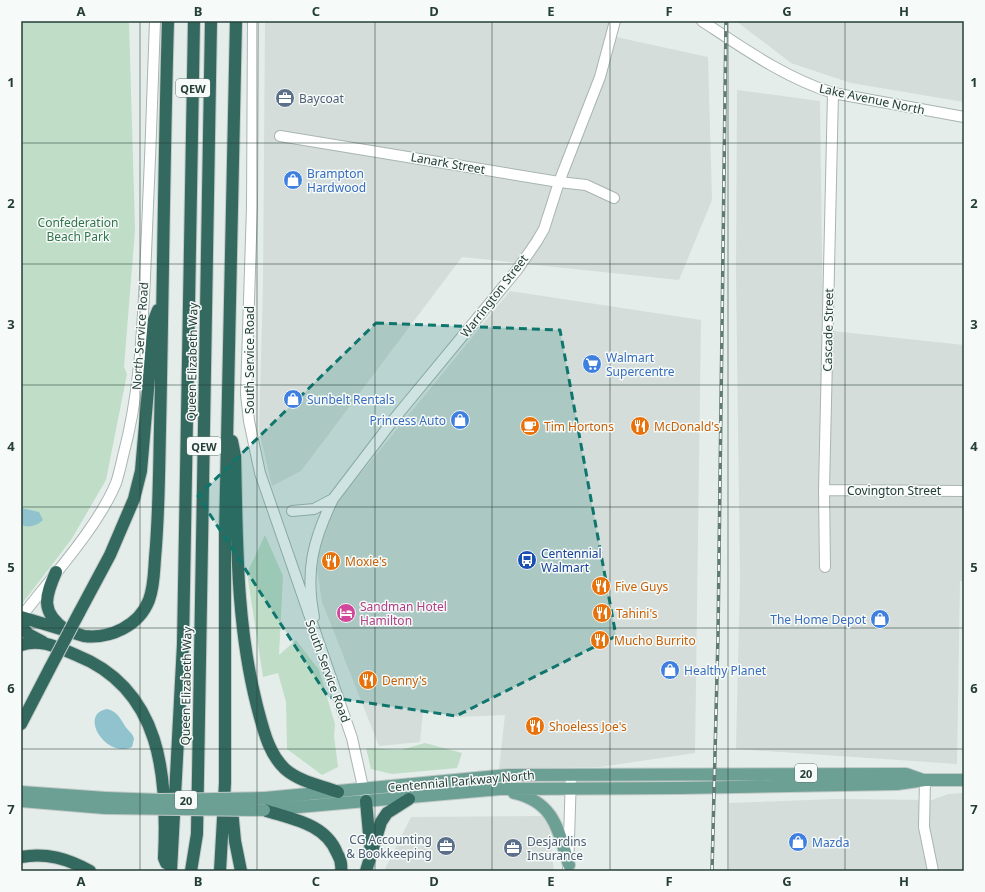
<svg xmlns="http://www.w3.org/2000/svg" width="985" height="892" viewBox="0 0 985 892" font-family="'Noto Sans',sans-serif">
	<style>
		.built { fill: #d4ddd9 }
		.green { fill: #c0ddc8 }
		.water { fill: #91c3ce }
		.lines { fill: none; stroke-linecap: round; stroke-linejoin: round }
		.minor-casing { stroke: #a8b5b1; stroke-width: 12 }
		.major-casing { stroke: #c2c9c7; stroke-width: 14 }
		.highway-casing { stroke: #c2c9c7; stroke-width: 14 }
		.minor { stroke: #fff; stroke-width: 10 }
		.major { stroke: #6da094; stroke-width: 12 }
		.highway { stroke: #33695f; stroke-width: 12 }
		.rail-casing { stroke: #607a73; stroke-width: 3.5 }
		.rail { stroke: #f6faf8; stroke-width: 2; stroke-dasharray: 6; stroke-linecap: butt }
		.major-bridge-casing { stroke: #c2c9c7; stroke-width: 14; stroke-linecap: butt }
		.highway-bridge-casing { stroke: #c2c9c7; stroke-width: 14; stroke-linecap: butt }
		.major-bridge { stroke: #6da094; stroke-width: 12 }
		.highway-bridge { stroke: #33695f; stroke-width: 12 }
		.marked { fill: #0f766e; fill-opacity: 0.2; stroke: #0f766e; stroke-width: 3; stroke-dasharray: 8 5; stroke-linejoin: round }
		.grid { fill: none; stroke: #253e38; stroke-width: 1; stroke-opacity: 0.55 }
		.labels { text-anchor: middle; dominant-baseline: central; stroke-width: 3; stroke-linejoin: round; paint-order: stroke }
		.shield { fill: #f6faf8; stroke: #647672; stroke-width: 1 }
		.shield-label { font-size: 11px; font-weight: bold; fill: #253e38 }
		.service-label { font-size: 12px; fill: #4e5e75; stroke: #f6faf8; text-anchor: start }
		.street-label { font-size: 12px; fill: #253e38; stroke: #f6faf8 }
		.shop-label { font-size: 12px; fill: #366cbe; stroke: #f6faf8; text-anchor: start }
		.park-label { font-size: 12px; fill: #32734d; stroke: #f6faf8 }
		.food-label { font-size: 12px; fill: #c56008; stroke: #f6faf8; text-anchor: start }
		.transit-label { font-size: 12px; fill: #164399; stroke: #f6faf8; text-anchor: start }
		.hotel-label { font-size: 12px; fill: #b23c85; stroke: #f6faf8; text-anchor: start }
		.neatline { fill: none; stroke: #253e38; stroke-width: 1.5 }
		.grid-label { font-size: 13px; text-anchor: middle; font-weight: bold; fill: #253e38 }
	</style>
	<rect width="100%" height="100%" fill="#e5edea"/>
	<path class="built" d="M265 21H611L607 35 708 57 712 200 679 280 462 257 301 471 272 486 259 431 263 285Z
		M736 21H964V102L851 83 791 63Z
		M737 90 820 101 823 330 964 345V581H960L957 764 736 749 740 578 736 275Z
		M510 291 701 320 695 753 600 767 499 769 505 715 458 717 423 711 420 742 379 746 322 602 317 569 321 537 334 506Z
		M964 793V871H729V803L836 799 932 800 948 794Z
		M548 816 554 871H384L411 817Z"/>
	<path class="green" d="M21 21H129L135 230 124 367 127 374 106 480 71 540 21 605Z
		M265 535 283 576 279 655 296 640 319 670 335 724 334 736 338 767 322 775 287 749 286 702 278 673 263 677 247 573Z
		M425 743 462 753 457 768 392 774 371 769 366 748 401 750Z"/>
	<path class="water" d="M21 508 39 512 43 520C37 526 29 528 21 525Z
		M107 709C117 711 120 718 125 726 128 731 133 733 134 739L132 747C106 759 78 714 107 709Z"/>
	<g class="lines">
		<g class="minor-casing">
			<path id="minor" d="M253 21 252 207 246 394 249 421 260 473 352 738 365 796
				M702 21C743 48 785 78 833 93L964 117
				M280 136 559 182 586 185 614 198
				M824 490 964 491
				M292 511 314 509 333 499 394 419 517 270 537 241 544 229 559 182 600 77 615 21
				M825 567 824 490 833 93
				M21 617C51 578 98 527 116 483 119 474 121 465 123 456 139 397 142 337 145 277 149 192 152 106 155 21
				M314 617C305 571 313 540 333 499
				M925 780 924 827 933 871
				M568 871 571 775"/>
		</g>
		<g class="major-casing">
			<path id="major" d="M21 792 106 798
				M514 793C555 802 558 831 569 865
				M265 798 508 775 906 774 923 780
				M21 801 105 808
				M265 810 500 789 680 788 897 784 925 780H964"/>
		</g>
		<g class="highway-casing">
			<path id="highway" d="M232 441 235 456C237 540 236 624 257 706 263 728 268 753 285 769 300 782 320 785 338 792
				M56 572C45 597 40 612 66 630
				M79 613 110 555 134 499 141 471 154 320 158 310
				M21 617 84 636C110 639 139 626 149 600 154 587 154 572 155 558 159 515 159 472 160 429 163 293 164 157 168 21
				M21 625 28 634 43 642
				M21 645C40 638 59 648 76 655 162 689 168 777 164 858L166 863
				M21 724 50 668
				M231 799 235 841 241 871
				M366 801 370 845
				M264 810C291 819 325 823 337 853 340 858 342 865 341 871
				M21 857C46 852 68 859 90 871
				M171 871 183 644 194 21
				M191 871 197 834 211 21
				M220 871 225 783V535L236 21
				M366 871 381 822 387 813 409 799"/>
		</g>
		<use href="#minor" class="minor"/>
		<use href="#major" class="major"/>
		<use href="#highway" class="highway"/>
		<g class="rail-casing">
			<path id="rail" d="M712 871 718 636 726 21"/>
		</g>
		<use href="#rail" class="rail"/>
		<g class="major-bridge-casing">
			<path id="major-bridge" d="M106 798 161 800 265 798
				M105 808 264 810"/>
		</g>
		<g class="highway-bridge-casing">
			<path id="highway-bridge" d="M50 668 79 613"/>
		</g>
		<use href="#major-bridge" class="major-bridge"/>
		<use href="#highway-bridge" class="highway-bridge"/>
	</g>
	<path class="marked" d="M376 323 560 330 616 636 456 716 328 697 198 496Z"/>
	<path class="grid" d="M140 21V871M257 21V871M375 21V871M492 21V871M610 21V871M728 21V871M845 21V871M21 143H964M21 264H964M21 385H964M21 507H964M21 628H964M21 749H964"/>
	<defs>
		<g id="office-disc" transform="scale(1)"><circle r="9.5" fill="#5c6f8a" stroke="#f6faf8"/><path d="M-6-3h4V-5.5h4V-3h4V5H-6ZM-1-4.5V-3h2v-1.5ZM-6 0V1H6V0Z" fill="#fff"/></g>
		<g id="shop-disc" transform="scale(1)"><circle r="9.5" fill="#3f7fe0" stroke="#f6faf8"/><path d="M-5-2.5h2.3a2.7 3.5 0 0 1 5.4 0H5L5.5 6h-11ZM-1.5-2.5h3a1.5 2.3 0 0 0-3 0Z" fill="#fff"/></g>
		<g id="supermarket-disc" transform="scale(1)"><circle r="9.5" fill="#3f7fe0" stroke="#f6faf8"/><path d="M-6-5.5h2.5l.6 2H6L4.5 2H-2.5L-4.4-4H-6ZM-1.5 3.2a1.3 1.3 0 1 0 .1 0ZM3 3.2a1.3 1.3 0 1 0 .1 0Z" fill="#fff"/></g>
		<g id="cafe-disc" transform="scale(1)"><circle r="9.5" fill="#e8710a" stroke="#f6faf8"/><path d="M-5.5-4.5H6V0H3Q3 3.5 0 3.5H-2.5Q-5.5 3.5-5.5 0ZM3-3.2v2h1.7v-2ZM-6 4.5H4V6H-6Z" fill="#fff"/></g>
		<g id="restaurant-disc" transform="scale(1)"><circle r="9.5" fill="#e8710a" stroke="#f6faf8"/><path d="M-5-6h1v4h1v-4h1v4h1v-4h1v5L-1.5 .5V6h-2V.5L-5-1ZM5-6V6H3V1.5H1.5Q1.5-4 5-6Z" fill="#fff"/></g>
		<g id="bus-disc" transform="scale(1)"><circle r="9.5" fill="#1a4fb4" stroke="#f6faf8"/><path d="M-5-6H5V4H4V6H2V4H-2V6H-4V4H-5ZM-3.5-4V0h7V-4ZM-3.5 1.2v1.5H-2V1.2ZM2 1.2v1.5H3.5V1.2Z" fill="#fff"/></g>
		<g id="hotel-disc" transform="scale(1)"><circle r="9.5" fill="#d1479c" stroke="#f6faf8"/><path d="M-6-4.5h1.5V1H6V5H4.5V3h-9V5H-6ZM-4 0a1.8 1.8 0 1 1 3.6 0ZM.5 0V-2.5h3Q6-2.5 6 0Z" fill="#fff"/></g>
	</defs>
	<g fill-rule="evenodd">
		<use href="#office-disc" x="285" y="98"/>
		<use href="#shop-disc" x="293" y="180"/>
		<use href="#supermarket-disc" x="592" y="364"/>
		<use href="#shop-disc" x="293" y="399"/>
		<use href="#shop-disc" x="460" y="420"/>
		<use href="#cafe-disc" x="530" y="426"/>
		<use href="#restaurant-disc" x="640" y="426"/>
		<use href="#bus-disc" x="527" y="560"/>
		<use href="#restaurant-disc" x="331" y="561"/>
		<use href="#restaurant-disc" x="601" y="586"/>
		<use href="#hotel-disc" x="346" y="613"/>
		<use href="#restaurant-disc" x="602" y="613"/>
		<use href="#shop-disc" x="880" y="619"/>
		<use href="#restaurant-disc" x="600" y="640"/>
		<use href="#shop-disc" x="670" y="670"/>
		<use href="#restaurant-disc" x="368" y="680"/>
		<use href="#restaurant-disc" x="535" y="726"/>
		<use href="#shop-disc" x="798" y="842"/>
		<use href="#office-disc" x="446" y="846"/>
		<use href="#office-disc" x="513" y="848"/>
	</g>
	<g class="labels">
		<g class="shield">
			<rect x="176" y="79" width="34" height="18" rx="3"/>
			<rect x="187" y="437" width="34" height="18" rx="3"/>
			<rect x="795" y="764" width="22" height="18" rx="3"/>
			<rect x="175" y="791" width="22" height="18" rx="3"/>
		</g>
		<g class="shield-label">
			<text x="193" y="88">QEW</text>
			<text x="204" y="446">QEW</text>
			<text x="806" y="773">20</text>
			<text x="186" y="800">20</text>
		</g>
		<g class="service-label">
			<text x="299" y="98">Baycoat</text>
			<text x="432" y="839" text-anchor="end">CG Accounting<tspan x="432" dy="14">&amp; Bookkeeping</tspan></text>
			<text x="527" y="841">Desjardins<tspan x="527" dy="14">Insurance</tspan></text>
		</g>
		<g class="street-label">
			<text transform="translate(872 99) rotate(12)">Lake Avenue North</text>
			<text transform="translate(448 163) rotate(10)">Lanark Street</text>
			<text transform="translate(494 296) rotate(-52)">Warrington Street</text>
			<text transform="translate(828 330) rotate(-89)">Cascade Street</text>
			<text transform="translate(140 336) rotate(-86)">North Service Road</text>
			<text transform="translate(249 360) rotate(-90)">South Service Road</text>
			<text transform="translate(192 362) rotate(-89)">Queen Elizabeth Way</text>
			<text x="894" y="490">Covington Street</text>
			<text transform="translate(328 671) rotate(70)">South Service Road</text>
			<text transform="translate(186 686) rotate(-89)">Queen Elizabeth Way</text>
			<text transform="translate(461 781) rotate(-5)">Centennial Parkway North</text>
		</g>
		<g class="shop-label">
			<text x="307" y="173">Brampton<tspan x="307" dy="14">Hardwood</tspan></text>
			<text x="606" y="357">Walmart<tspan x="606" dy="14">Supercentre</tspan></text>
			<text x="307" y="399">Sunbelt Rentals</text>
			<text x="446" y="420" text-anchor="end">Princess Auto</text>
			<text x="866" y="619" text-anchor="end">The Home Depot</text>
			<text x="684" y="670">Healthy Planet</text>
			<text x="812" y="842">Mazda</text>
		</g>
		<g class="park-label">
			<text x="78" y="222">Confederation<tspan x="78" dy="14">Beach Park</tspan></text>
		</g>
		<g class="food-label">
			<text x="544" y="426">Tim Hortons</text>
			<text x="654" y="426">McDonald's</text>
			<text x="345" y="561">Moxie's</text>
			<text x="615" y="586">Five Guys</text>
			<text x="616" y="613">Tahini's</text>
			<text x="614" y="640">Mucho Burrito</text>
			<text x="382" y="680">Denny's</text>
			<text x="549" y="726">Shoeless Joe's</text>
		</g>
		<g class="transit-label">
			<text x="541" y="553">Centennial<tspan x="541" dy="14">Walmart</tspan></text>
		</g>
		<g class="hotel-label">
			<text x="360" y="606">Sandman Hotel<tspan x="360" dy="14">Hamilton</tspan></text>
		</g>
	</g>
	<rect width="985" height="892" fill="none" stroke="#f6faf8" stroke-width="44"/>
	<rect x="22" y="22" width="941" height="848" class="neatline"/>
	<g class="grid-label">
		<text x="81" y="16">A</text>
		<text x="198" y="16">B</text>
		<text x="316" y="16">C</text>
		<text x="434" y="16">D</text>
		<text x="551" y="16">E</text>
		<text x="669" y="16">F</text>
		<text x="787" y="16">G</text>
		<text x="904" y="16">H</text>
		<text x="11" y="87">1</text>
		<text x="974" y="87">1</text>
		<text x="11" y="208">2</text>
		<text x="974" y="208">2</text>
		<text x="11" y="329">3</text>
		<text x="974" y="329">3</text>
		<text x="11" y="451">4</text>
		<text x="974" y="451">4</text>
		<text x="11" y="572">5</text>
		<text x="974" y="572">5</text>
		<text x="11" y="693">6</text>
		<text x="974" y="693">6</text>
		<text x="11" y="814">7</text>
		<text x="974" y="814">7</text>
		<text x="81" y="886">A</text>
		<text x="198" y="886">B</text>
		<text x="316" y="886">C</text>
		<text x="434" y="886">D</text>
		<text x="551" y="886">E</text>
		<text x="669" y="886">F</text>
		<text x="787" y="886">G</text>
		<text x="904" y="886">H</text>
	</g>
</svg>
